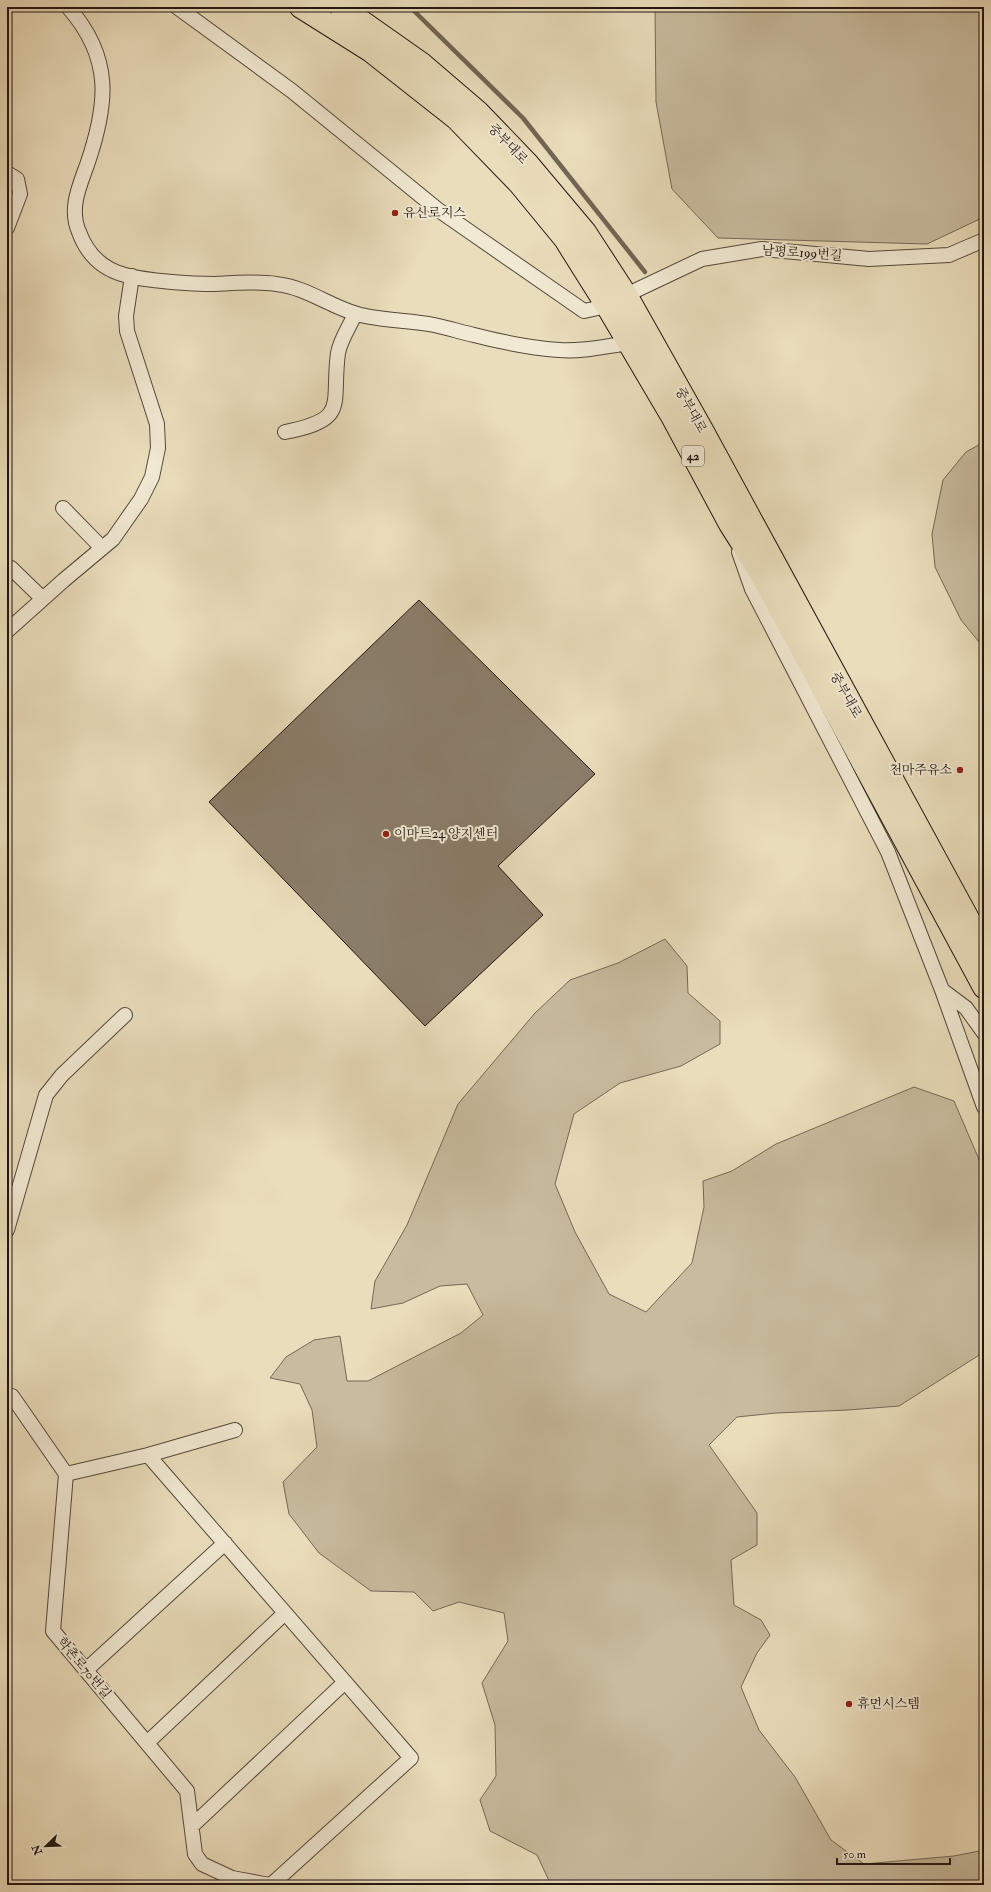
<svg xmlns="http://www.w3.org/2000/svg" width="991" height="1892" viewBox="0 0 991 1892" font-family="'IM FELL Double Pica','Noto Serif KR',serif">
	<style>
		.green { fill: #c8bb9e; stroke: #746858 }
		.lines { fill: none; stroke-linecap: round; stroke-linejoin: round }
		.stream { stroke: #716554; stroke-width: 4.5 }
		.building { fill: #8a7d69; stroke: #211611 }
		.minor-casing { stroke: #53483c; stroke-width: 16 }
		.primary-casing { stroke: #211611; stroke-width: 24 }
		.minor { stroke: #f1e9d3; stroke-width: 14 }
		.primary { stroke: #eaddbb; stroke-width: 22 }
		.poi-dot { fill: #8f2418; stroke: #f1e9d3; stroke-width: 1.5 }
		.labels { text-anchor: middle; dominant-baseline: central; stroke-width: 4; stroke-linejoin: round; paint-order: stroke }
		.shield { fill: #f1e9d3; stroke: #5f554b; stroke-width: 1 }
		.shield-label { font-size: 12px; font-weight: bold; fill: #211611 }
		.street-label { font-size: 13px; fill: #211611; stroke: #f1e9d3 }
		.poi-label { font-size: 13px; fill: #211611; stroke: #f1e9d3; text-anchor: start }
	</style>
	<rect width="100%" height="100%" fill="#eaddbb"/>
	<filter id="stains"><feTurbulence type="fractalNoise" baseFrequency=".005" numOctaves="4"/><feColorMatrix values="0 0 0 0 .2 0 0 0 0 .09 0 0 0 0 .02 0 0 0 .5 -.17"/></filter>
	<radialGradient id="worn" r=".72"><stop offset=".6" stop-color="#630" stop-opacity="0"/><stop offset="1" stop-color="#630" stop-opacity=".3"/></radialGradient>
	<path class="green" d="M655 7H984V217L927 244 718 238 672 189 656 102Z
		M984 442V648L961 620 935 567 932 534 943 480 966 452Z
		M665 939 687 966 688 993 720 1021V1044L681 1066 620 1083 574 1114 555 1184 575 1232 609 1294 646 1312 692 1263 704 1207 703 1181 732 1171 776 1144 914 1087 954 1101 984 1171V1352L899 1406 848 1410 776 1413 737 1417 709 1445 757 1513V1545L731 1560 734 1605 761 1620 770 1635 757 1653 741 1687 759 1730 795 1777 831 1840 864 1864 954 1856 984 1850V1885H551L537 1855 490 1831 480 1800 496 1776 495 1725 482 1683 508 1641 504 1613 459 1602 433 1611 414 1592 371 1591 319 1553 289 1514 283 1482 317 1447 312 1410 300 1384 270 1378 286 1357 314 1340 340 1336 347 1381H368L461 1333 483 1315 467 1284 440 1286 403 1303 371 1309 375 1281 407 1225 458 1104 535 1013 570 980 618 963Z"/>
	<g class="lines">
		<path class="stream" d="M410 7 523 118 645 272"/>
	</g>
	<path class="building" d="M419 600 595 774 498 866 543 915 425 1026 209 802Z"/>
	<g class="lines">
		<g class="minor-casing">
			<path id="minor" d="M68 7C113 58 108 104 87 165 79 187 69 209 79 232 87 254 102 269 125 275 147 281 191 284 215 284 235 283 256 281 276 284 306 287 329 306 357 314 382 321 409 320 434 325 448 328 461 332 474 335 501 342 532 348 559 350 583 352 606 346 629 343
				M177 7 292 91 437 209 584 311 607 306
				M7 173 17 179 20 194 7 228
				M626 295 702 259 762 249 869 259 949 255 984 240
				M285 432C350 419 331 406 338 353 341 338 349 328 355 314
				M63 508 102 548
				M739 552 752 589 888 852 942 990 984 1107
				M11 568 43 599
				M7 631 64 580 113 539 141 499 152 477 158 448 157 424 127 331 126 316 132 276
				M942 990 966 1008 984 1033
				M7 1230 46 1095 62 1075 125 1015
				M12 1396 66 1474 53 1631 187 1791 195 1854 202 1864 232 1878 236 1885
				M148 1455 235 1430
				M66 1474 148 1455 411 1758 271 1885
				M86 1670 225 1543
				M148 1742 285 1613
				M192 1826 345 1682
				M232 1878 270 1885"/>
		</g>
		<g class="primary-casing">
			<path id="primary" d="M301 7 371 51 456 118 519 183 565 239 607 306 673 418 730 524 759 570 984 987
				M341 7 422 64 478 112 527 163 585 232 626 295 702 430 984 948"/>
		</g>
		<use href="#minor" class="minor"/>
		<use href="#primary" class="primary"/>
	</g>
	<g class="poi-dot">
		<circle cx="395" cy="213" r="4"/>
		<circle cx="960" cy="770" r="4"/>
		<circle cx="386" cy="834" r="4"/>
		<circle cx="849" cy="1704" r="4"/>
	</g>
	<g class="labels">
		<rect class="shield" x="682" y="446" width="22" height="20" rx="3"/>
		<g class="shield-label">
			<text x="693" y="456">42</text>
		</g>
		<g class="street-label">
			<text transform="translate(508 144) rotate(46)">중부대로</text>
			<text transform="translate(802 253) rotate(4)">남평로199번길</text>
			<text transform="translate(691 410) rotate(61)">중부대로</text>
			<text transform="translate(846 695) rotate(61)">중부대로</text>
			<text transform="translate(84 1668) rotate(50)">학촌로70번길</text>
		</g>
		<g class="poi-label">
			<text x="403" y="213">유신로지스</text>
			<text x="952" y="770" text-anchor="end">천마주유소</text>
			<text x="394" y="834">이마트24 양지센터</text>
			<text x="857" y="1704">휴먼시스템</text>
		</g>
	</g>
	<rect width="991" height="1892" fill="none" stroke="#eaddbb" stroke-width="24"/>
	<rect x="8" y="8" width="975" height="1876" fill="none" stroke="#211611" stroke-width="2"/>
	<rect x="12" y="12" width="967" height="1868" fill="none" stroke="#211611"/>
	<g transform="translate(46 1846) rotate(247)" stroke="#f1e9d3" stroke-width="3" paint-order="stroke">
	<path d="M0-3L7 15L0 10L-7 15Z" fill="#211611"/>
	<text y="-6" font-size="11" font-weight="bold" text-anchor="middle" fill="#211611">N</text>
	</g>
	<path d="M837 1858v6h113v-6" fill="none" stroke="#211611" stroke-width="2"/>
	<text x="843" y="1858" font-size="12" fill="#211611" stroke="#f1e9d3" stroke-width="3" paint-order="stroke">50 m</text>
	<rect width="100%" height="100%" filter="url(#stains)"/>
	<rect width="100%" height="100%" fill="url(#worn)"/>
</svg>
